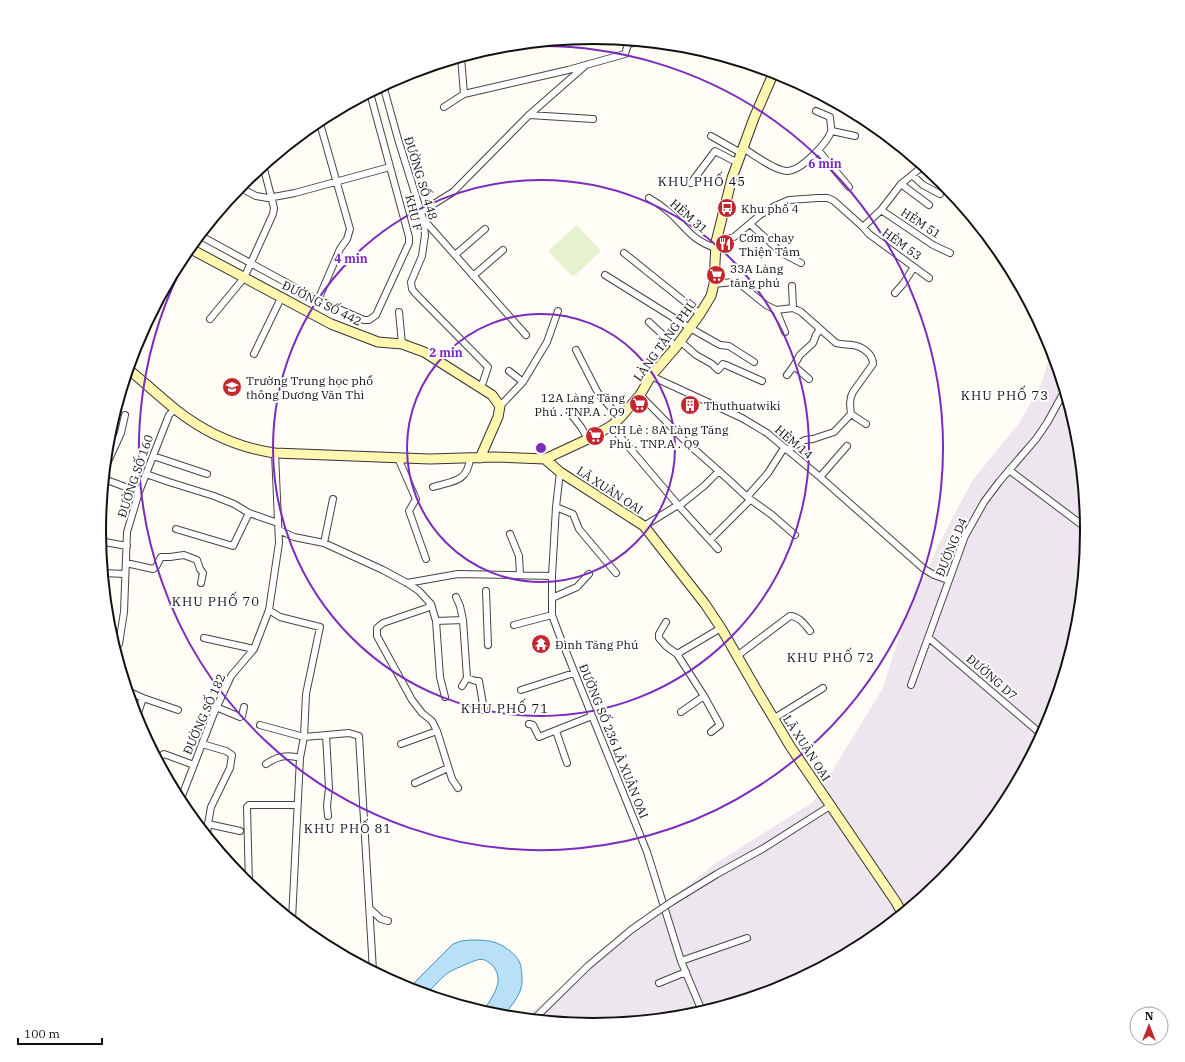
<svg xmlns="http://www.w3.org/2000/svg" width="1185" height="1062" viewBox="0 0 1185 1062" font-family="'IBM Plex Serif',serif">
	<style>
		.industrial { fill: #eee6ef }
		.pitch { fill: #e6f2cf }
		.water { fill: #b9e0f7; stroke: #3f96cf }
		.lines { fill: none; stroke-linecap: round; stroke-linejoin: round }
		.street-casing { stroke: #444; stroke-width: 8 }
		.secondary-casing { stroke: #333; stroke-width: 11 }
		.street { stroke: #fff; stroke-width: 6 }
		.secondary { stroke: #fff6b0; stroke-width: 9 }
		.street-bridge-casing { stroke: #444; stroke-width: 8; stroke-linecap: butt }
		.street-bridge { stroke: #fff; stroke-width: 6 }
		.ring { fill: none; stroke: #7b2cbf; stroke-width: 2 }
		.labels { text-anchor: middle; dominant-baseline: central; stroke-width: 4; stroke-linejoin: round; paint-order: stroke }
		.street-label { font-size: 12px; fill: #111; stroke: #fff }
		.poi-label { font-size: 12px; fill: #111; stroke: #fff; text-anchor: start }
		.neighbourhood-label { font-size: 13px; letter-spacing: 1px; fill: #111; stroke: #fff }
		.rim { fill: none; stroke: #111; stroke-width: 2 }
		.centre { fill: #7b2cbf; stroke: #fff; stroke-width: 2 }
		.ring-label { font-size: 12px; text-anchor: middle; font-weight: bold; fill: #7b2cbf; stroke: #fff; stroke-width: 4; stroke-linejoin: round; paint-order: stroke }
	</style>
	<rect width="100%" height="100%" fill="#fffdf5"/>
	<path class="industrial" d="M1051 349 1077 435 1086 531 1077 628 1049 720 1003 806 942 880 867 942 781 987 689 1016 592 1025 524 1018 716 863 813 802 883 688 903 624 939 544 972 481 1019 423 1042 383Z"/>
	<path class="pitch" d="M577 225 601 251 573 277 548 251Z"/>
	<path class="water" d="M471 940C481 940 492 940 501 945 507 948 516 955 519 961 522 966 523 983 521 988 518 999 509 1009 502 1016L483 1011C492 998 507 979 491 964 487 961 483 958 477 960 471 962 457 968 451 971 442 976 434 987 426 994L408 989 453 944 461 941Z"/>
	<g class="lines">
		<g class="street-casing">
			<path id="street" d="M628 44 639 42
				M461 57 464 94
				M383 85 398 139 423 219 425 235 422 256 411 282 412 289 416 294 488 367 483 382 480 388
				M444 107 464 94 568 70 625 54 628 44 627 40
				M529 115 593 119
				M832 131 855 136
				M711 136 741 153
				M743 148C753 154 775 171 787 171 801 171 826 144 831 132 832 128 830 122 830 117L816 111
				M818 150 849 187
				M912 175 923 185 940 194
				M691 183 715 151 738 163
				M901 184 929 205
				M239 187 256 196 268 198 295 193 390 167
				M649 198C656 202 663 207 669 212 687 228 690 239 715 248
				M881 210 933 245 950 253
				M421 212 453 192 529 115 586 65
				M423 219 526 335
				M750 224 782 253 801 263
				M863 227 869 234 929 278
				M199 235 318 300 364 320H369L376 315 409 243V237L370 93
				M716 242 734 237 760 215 775 206 789 200 818 198H828L834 201 863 227 881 210 901 184 923 166
				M624 253 700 314
				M455 255 485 229
				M605 275 690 328 720 345 729 346 754 362
				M473 276 503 250
				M714 284 733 282 740 284 766 305 776 310 793 308 801 312 836 343C842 345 846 344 852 345 862 346 873 354 873 364L853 392C849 399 850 406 851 414L866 424
				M792 286 793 308
				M895 293 903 284 914 267
				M318 300 340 249 347 239 350 229 319 120
				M776 310 785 332
				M399 312 402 344
				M210 319 244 278 273 214 274 208 263 165
				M649 322 676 347
				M680 341 696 355 712 364 718 370 723 364 726 365 762 381
				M576 350 598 393 620 418
				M254 354 281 298
				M794 366 809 379
				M787 375 793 367 800 355 813 343 816 335 820 329
				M651 376 742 418 767 433 820 477 847 446
				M523 382 547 342 558 311
				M640 395 684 440 730 481 747 497 772 515 795 535
				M500 406 523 382 509 371
				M570 413 581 427 588 439
				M611 426 678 505 718 549
				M787 450 805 440 813 439 834 432 851 414
				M153 456 207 474
				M398 458 416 499 409 511 426 559
				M105 468 121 433 125 415
				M1009 470 1086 528
				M560 472 556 507 552 576V615L559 634 647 852 681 961 702 1011
				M146 474 169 482 214 496 234 504 249 513 278 523
				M820 477 924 569 934 575 948 580
				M104 479 139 492
				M433 487C453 481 467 482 470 459
				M747 497 768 473 784 448
				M679 506 704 486 719 471
				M556 507 573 514 579 529 616 573
				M644 526 678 505
				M176 529 233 546 249 513
				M279 530 294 537 324 543 383 570 407 583 419 591 431 604 427 608 383 623 377 628V636L412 700 422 713 432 721 437 731 452 779 458 788
				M510 534 519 556 520 575
				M710 540 750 500
				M99 541 127 546
				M324 543 333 499
				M126 563 153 569 156 567 161 557H170L184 555 197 560 200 569 203 573 201 583
				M103 573 125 574
				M407 583 458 574 552 576
				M486 591 488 645
				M456 597 460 606 463 620
				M552 598 577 587 589 574
				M431 604 436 621 440 677 445 697
				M269 610 280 617 320 627 306 694 304 737 349 733 359 736 373 971
				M436 621 463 620 467 678 462 686
				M666 622 659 634V638L666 646 677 654
				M514 625 552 615
				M204 638 254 649
				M929 638 1041 734
				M113 645 119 644 124 612 127 532 139 492 153 456 169 415 175 409
				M737 656 790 616C799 616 805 625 810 631
				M467 678 476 681H479L484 710
				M911 685 965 536 984 502 999 482 1036 439 1047 423 1064 392
				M521 690 574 673
				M127 691 143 698 178 710
				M704 696 720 725 711 732
				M216 707 240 717 242 716 244 707
				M681 712 704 696 677 654 721 628
				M136 719 143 698
				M773 719 823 688
				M529 724 533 725 539 737 592 716
				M260 725 304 737 300 758 292 920
				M556 731 567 763
				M326 735 329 788 327 806 328 816
				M202 744 226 751 232 755 230 768 211 807 208 824 240 831
				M401 744 437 731
				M157 759 164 754 194 765
				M266 764C277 756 287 754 300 758
				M415 783 448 768
				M180 801 214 713 231 676 254 649 269 610 279 543 275 453
				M207 836 208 824
				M249 885 247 807 249 805H296
				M673 901 717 874 764 848 830 806
				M370 909 381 919 388 921
				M681 961 747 938
				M659 983 686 972
				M534 1019 588 966 631 930 655 913"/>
		</g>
		<g class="secondary-casing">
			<path id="secondary" d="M189 248 331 324 378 342 402 344 424 352 492 395 500 406 498 417 480 458
				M128 369C144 382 159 396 175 409 204 432 239 448 275 453L430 459 495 457 545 459 560 472 644 526 705 604 721 628 755 687 790 746 896 902 902 913
				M545 459 588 439 611 426 620 418 640 395 651 376 676 347 700 314 711 296 714 284 716 242 732 178 754 118 774 72"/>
		</g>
		<use href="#street" class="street"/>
		<use href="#secondary" class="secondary"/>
		<g class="street-bridge-casing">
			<path id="street-bridge" d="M655 913 673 901"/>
		</g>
		<use href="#street-bridge" class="street-bridge"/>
	</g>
	<g class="ring">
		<circle cx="541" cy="448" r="134"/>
		<circle cx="541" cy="448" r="268"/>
		<path d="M485 50A402 402 0 1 1 202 232"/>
	</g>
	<defs>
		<g id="bus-disc" transform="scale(1)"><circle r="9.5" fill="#c4262e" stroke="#fff"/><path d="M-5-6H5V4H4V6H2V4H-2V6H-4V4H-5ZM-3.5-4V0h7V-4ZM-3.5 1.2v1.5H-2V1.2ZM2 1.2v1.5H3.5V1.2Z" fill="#fff"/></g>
		<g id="restaurant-disc" transform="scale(1)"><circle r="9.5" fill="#c4262e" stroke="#fff"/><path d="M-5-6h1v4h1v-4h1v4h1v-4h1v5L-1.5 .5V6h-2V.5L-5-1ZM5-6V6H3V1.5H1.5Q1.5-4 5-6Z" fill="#fff"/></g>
		<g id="supermarket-disc" transform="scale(1)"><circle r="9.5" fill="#c4262e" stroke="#fff"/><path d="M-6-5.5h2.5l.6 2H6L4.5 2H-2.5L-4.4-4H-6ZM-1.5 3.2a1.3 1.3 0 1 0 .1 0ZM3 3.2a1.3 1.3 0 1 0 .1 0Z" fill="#fff"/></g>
		<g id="school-disc" transform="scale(1)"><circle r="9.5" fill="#c4262e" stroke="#fff"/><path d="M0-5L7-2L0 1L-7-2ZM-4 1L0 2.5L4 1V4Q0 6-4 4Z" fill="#fff"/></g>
		<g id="building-disc" transform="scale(1)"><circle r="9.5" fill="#c4262e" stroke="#fff"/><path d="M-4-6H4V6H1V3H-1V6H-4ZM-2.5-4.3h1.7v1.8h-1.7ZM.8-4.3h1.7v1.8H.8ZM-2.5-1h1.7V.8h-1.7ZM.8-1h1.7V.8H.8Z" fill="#fff"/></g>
		<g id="temple-disc" transform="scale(1)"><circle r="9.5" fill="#c4262e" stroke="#fff"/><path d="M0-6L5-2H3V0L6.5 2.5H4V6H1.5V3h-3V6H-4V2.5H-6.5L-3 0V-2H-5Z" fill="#fff"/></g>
	</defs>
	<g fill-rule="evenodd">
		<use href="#bus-disc" x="727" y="208"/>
		<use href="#restaurant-disc" x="725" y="244"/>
		<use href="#supermarket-disc" x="716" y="275"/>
		<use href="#school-disc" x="232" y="387"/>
		<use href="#supermarket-disc" x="639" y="404"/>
		<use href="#building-disc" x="690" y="405"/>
		<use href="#supermarket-disc" x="595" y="436"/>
		<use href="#temple-disc" x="541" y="644"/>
	</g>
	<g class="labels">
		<g class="street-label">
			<text transform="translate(421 178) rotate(73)">ĐƯỜNG SỐ 448</text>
			<text transform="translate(414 213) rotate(76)">KHU F</text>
			<text transform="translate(689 216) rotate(41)">HẺM 31</text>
			<text transform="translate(921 223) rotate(33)">HẺM 51</text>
			<text transform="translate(902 244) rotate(36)">HẺM 53</text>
			<text transform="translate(322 303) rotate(26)">ĐƯỜNG SỐ 442</text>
			<text transform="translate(665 340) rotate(-54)">LÀNG TĂNG PHÚ</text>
			<text transform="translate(794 442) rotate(40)">HẺM 14</text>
			<text transform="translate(135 476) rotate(-71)">ĐƯỜNG SỐ 160</text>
			<text transform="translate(610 490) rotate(33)">LÃ XUÂN OAI</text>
			<text transform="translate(951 547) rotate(-67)">ĐƯỜNG D4</text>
			<text transform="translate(992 677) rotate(41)">ĐƯỜNG D7</text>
			<text transform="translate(204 714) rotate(-66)">ĐƯỜNG SỐ 182</text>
			<text transform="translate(614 741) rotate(68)">ĐƯỜNG SỐ 236 LÃ XUÂN OAI</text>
			<text transform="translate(807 748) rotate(57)">LÃ XUÂN OAI</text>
		</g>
		<g class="poi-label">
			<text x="741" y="208">Khu phố 4</text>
			<text x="739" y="237">Cơm chay<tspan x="739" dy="14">Thiện Tâm</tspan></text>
			<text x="730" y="268">33A Làng<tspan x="730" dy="14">tăng phú</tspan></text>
			<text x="246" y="380">Trường Trung học phổ<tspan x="246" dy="14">thông Dương Văn Thì</tspan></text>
			<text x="625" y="397" text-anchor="end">12A Làng Tăng<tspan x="625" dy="14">Phú . TNP.A . Q9</tspan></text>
			<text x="704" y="405">Thuthuatwiki</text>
			<text x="609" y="429">CH Lẻ : 8A Làng Tăng<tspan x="609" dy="14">Phú . TNP.A . Q9</tspan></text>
			<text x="555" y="644">Đình Tăng Phú</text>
		</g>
		<g class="neighbourhood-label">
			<text x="702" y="181">KHU PHỐ 45</text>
			<text x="1005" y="395">KHU PHỐ 73</text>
			<text x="216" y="601">KHU PHỐ 70</text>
			<text x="831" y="657">KHU PHỐ 72</text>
			<text x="505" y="708">KHU PHỐ 71</text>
			<text x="348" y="828">KHU PHỐ 81</text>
		</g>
	</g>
	<path d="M0 0H1185V1062H0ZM106 531a487 487 0 1 1 974 0a487 487 0 1 1-974 0Z" fill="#fff" fill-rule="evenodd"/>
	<path class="rim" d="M106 531a487 487 0 1 1 974 0a487 487 0 1 1-974 0Z"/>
	<circle cx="541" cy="448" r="6" class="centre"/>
	<g class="ring-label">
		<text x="825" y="168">6 min</text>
		<text x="351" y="263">4 min</text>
		<text x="446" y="357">2 min</text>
	</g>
	<g transform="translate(1149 1026)"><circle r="19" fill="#ffffff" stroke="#a0a0a0"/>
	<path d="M0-3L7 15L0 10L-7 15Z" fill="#c4262e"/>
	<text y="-6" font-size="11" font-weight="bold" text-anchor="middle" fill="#111111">N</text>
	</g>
	<path d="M18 1038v6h84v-6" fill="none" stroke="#111111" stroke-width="2"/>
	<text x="24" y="1038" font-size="12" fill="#111111" stroke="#ffffff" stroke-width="3" paint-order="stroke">100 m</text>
</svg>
